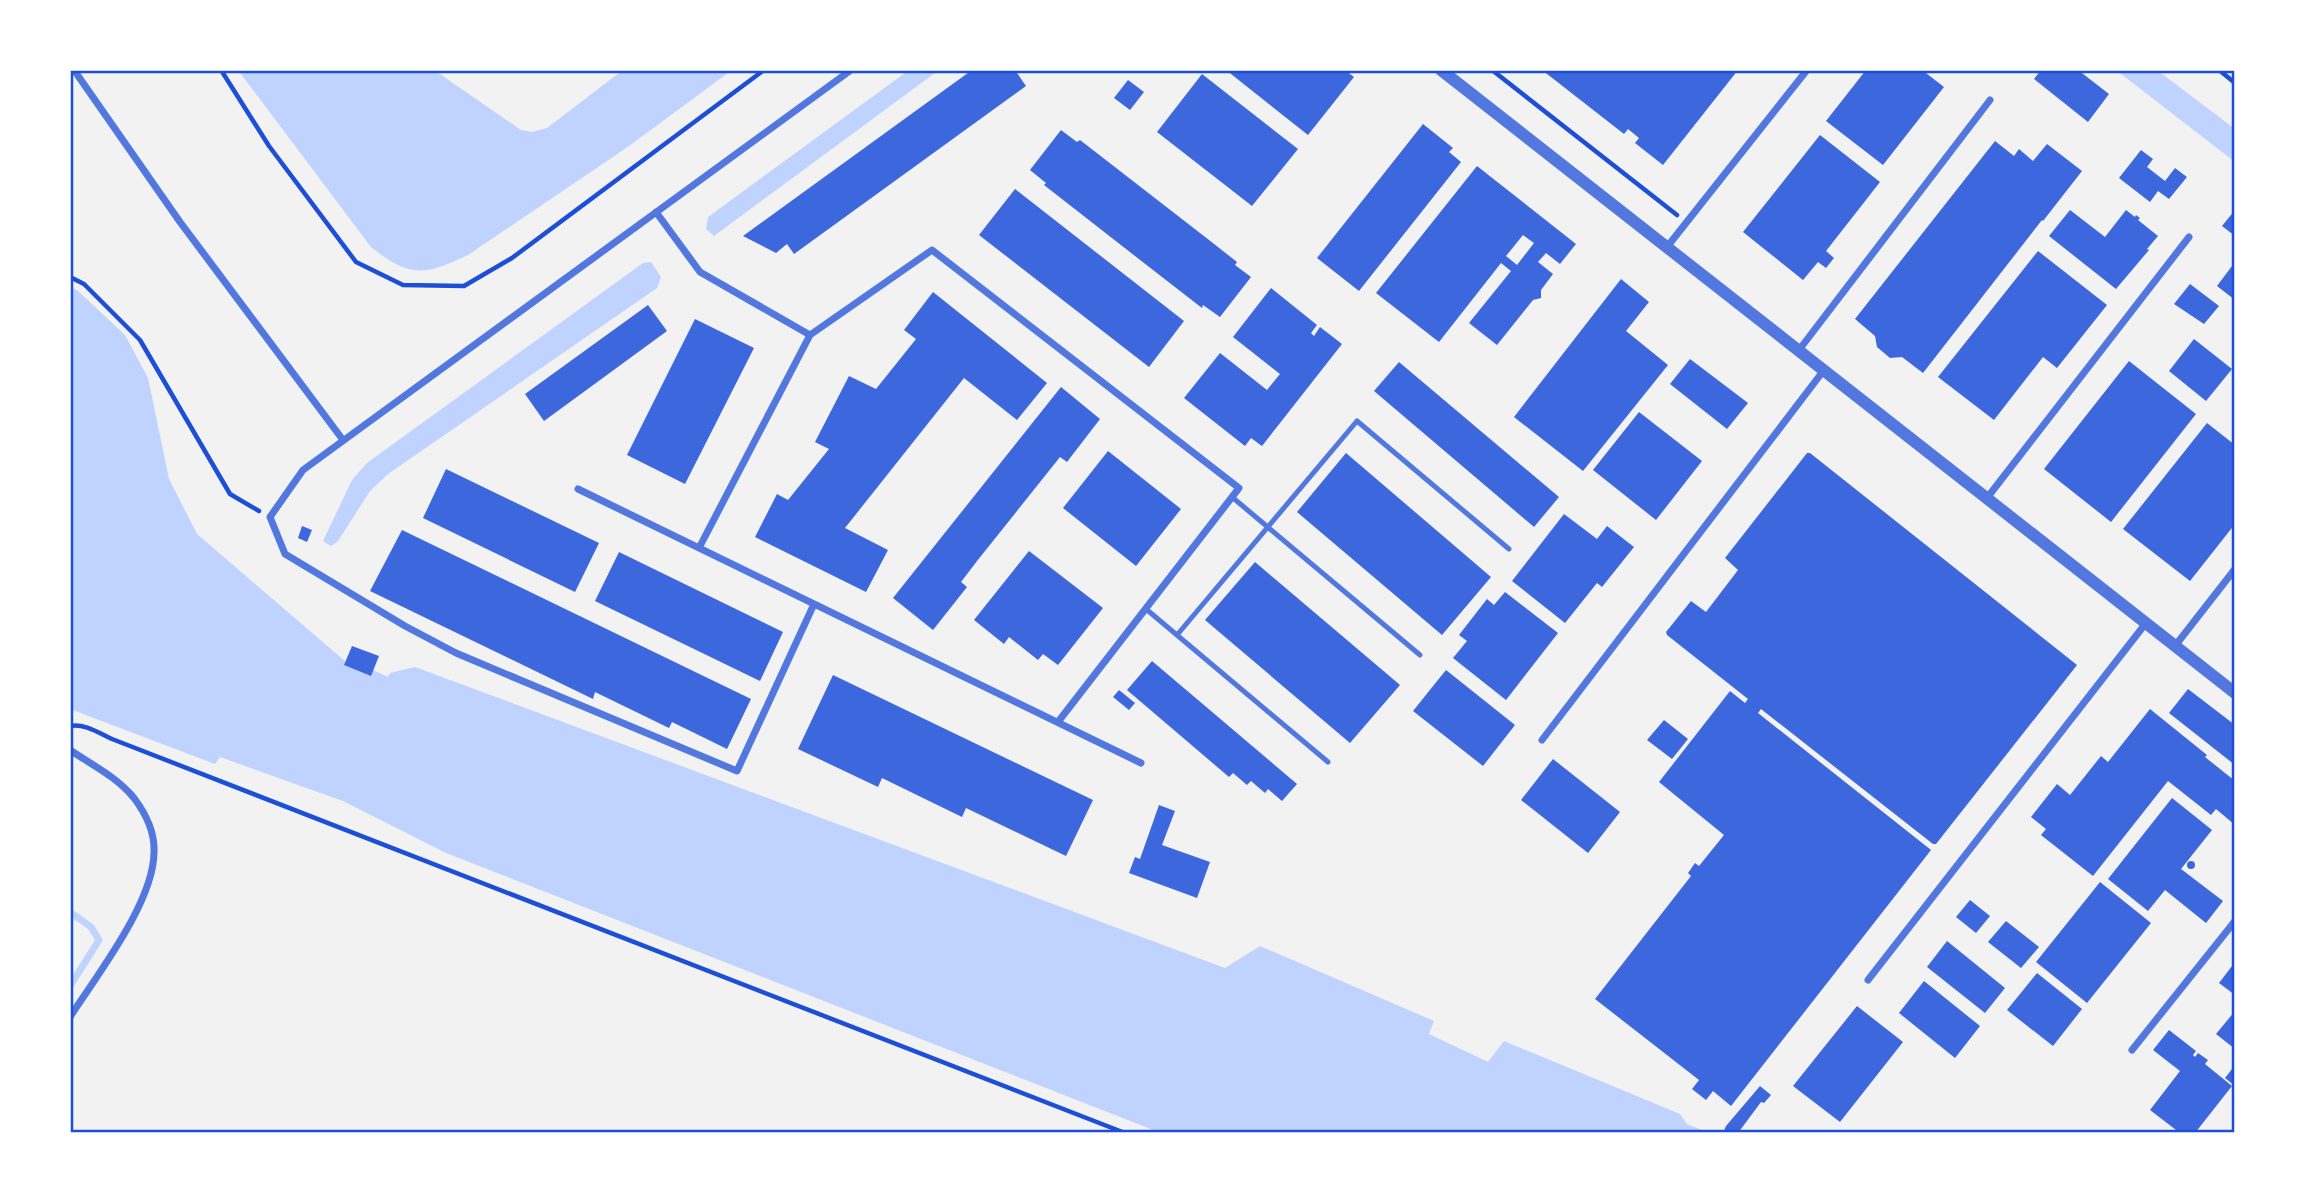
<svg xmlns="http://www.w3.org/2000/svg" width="2305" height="1203" viewBox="0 0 2305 1203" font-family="'Varela Round',sans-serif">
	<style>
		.water { fill: #bfd3fe }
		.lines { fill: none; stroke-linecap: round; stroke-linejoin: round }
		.stream { stroke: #bfd3fe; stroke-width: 7 }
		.building { fill: #3d67dc; fill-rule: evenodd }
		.path { stroke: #1d4ed8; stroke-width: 4.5 }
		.service { stroke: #5277de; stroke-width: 5 }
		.minor { stroke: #5277de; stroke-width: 7 }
		.tertiary { stroke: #5277de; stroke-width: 12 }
		.neatline { fill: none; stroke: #1d4ed8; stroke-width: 2.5 }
	</style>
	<rect width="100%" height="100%" fill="#f2f2f2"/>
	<path class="water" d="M238 70H434L521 130 532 132 547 128 623 70H732L629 146 468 255C424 276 410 278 371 247Z
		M909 70H939L714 236 706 229 708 217Z
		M2116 70H2157L2235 129V162Z
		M651 262 661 277 657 288 388 474 370 491 338 541 331 546 323 541 352 480 367 463 643 263Z
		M70 287 77 290 125 335 148 378 169 479 197 534 346 662 345 665 371 675 373 670 388 677 390 673 415 667 1225 968 1260 946 1434 1021 1429 1034 1488 1062 1504 1041 1680 1114 1687 1124 1709 1133H1161L446 853 343 801 220 757 215 764 70 709Z"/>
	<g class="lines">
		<path class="stream" d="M70 912 91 927 99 940 70 986"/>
	</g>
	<path class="building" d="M972 70H1015L1026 86 794 254 787 244 776 253 743 236Z
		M1226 70H1345L1354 77 1308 135Z
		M1542 70 1648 71 1738 70 1663 165 1635 143 1639 138 1628 129 1624 134Z
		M1866 70H1922L1944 87 1883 165 1826 121Z
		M2041 70H2078L2109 94 2088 122 2034 79Z
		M1202 74 1298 149 1252 206 1157 132Z
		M1128 80 1144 92 1130 110 1114 98Z
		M1423 124 1453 148 1449 152 1461 162 1359 291 1317 258Z
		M1061 130 1077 142 1080 140 1209 240 1237 262 1235 265 1251 277 1220 317 1203 305 1202 308 1135 256 1044 185 1046 183 1030 170Z
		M1820 135 1880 182 1826 251 1834 258 1826 268 1818 262 1803 280 1743 232Z
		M1995 141 2014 156 2019 149 2033 161 2047 144 2082 171 2043 221 2042 220 1923 373 1902 357 1890 358 1877 347 1875 336 1855 319Z
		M2141 150 2153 159 2147 167 2165 181 2175 168 2187 177 2169 199 2158 191 2150 202 2119 178Z
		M1477 166 1576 244 1560 264 1546 253 1538 262 1553 274 1541 290V298L1533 300 1497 345 1469 323 1511 271 1501 263 1439 342 1376 293ZM1523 235 1534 243 1517 265 1506 256Z
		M1015 189 1184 321 1149 367 979 235Z
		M2070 210 2105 237 2126 210 2135 217 2136 215 2140 218 2138 220 2158 236 2147 249 2149 250 2116 289 2049 236Z
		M2235 210V236L2222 226Z
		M2038 251 2107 305 2057 368 2043 357 1994 420 1938 377Z
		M2235 262V300L2217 286Z
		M1621 279 1649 302 1626 331 1668 365 1583 471 1514 417Z
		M2190 284 2219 306 2204 324 2174 304Z
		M1271 288 1317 325 1311 333 1314 336 1320 327 1342 344 1262 446 1251 438 1245 446 1184 398 1220 353 1267 390 1280 374 1233 337Z
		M933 292 1047 383 1017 420 964 378 845 528 888 550 866 592 755 537 777 494 788 500 829 449 815 442 849 376 876 389 916 339 904 330Z
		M648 305 667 331 544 421 525 394Z
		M695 319 754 348 685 484 627 455Z
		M2194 339 2232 369 2206 401 2169 371Z
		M1690 359 1748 403 1727 429 1670 384Z
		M2129 361 2196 414 2111 522 2044 469Z
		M1399 362 1559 497 1534 527 1374 391Z
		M1061 387 1100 419 1067 462 1060 457 977 561 961 582 967 587 933 630 893 598Z
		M1639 412 1702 461 1656 520 1593 470Z
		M2207 423 2235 445V524L2190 581 2123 529Z
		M1108 451 1181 509 1136 566 1063 508Z
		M1346 453 1491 577 1442 635 1297 512Z
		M1807 453H1810L2077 665 1936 844H1933L1761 709 1758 713 1931 850 1731 1106 1713 1091 1706 1100 1692 1089 1699 1080 1595 999 1691 876 1688 873 1695 863 1699 866 1724 835 1659 782 1730 691 1745 703 1748 699 1667 635 1666 632 1691 601 1706 612 1738 570 1725 558Z
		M446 469 599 543 575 592 423 518Z
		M1564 514 1597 539 1607 526 1634 547 1602 587 1597 583 1565 623 1512 581Z
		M302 526 312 530 307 542 298 538Z
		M402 530 751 699 727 749 672 722 669 728 595 692 593 699 370 591Z
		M1029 551 1103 608 1058 665 1043 654 1038 660 1009 637 1004 644 974 620Z
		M619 552 783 632 760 681 595 601Z
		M1255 562 1400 685 1350 743 1205 620Z
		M1505 592 1558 633 1506 700 1453 658 1467 641 1459 635 1487 599 1494 605Z
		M352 646 379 656 371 676 344 665Z
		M1152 661 1297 784 1282 801 1268 789 1265 793 1251 781 1247 785 1233 773 1229 777 1127 690Z
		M1446 670 1515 725 1483 766 1413 711Z
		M833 675 1093 800 1066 856 966 808 962 817 882 778 878 787 798 749Z
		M2188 689 2235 725V765L2169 713Z
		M1119 690 1135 703 1129 710 1113 697Z
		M2150 709 2207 755 2205 757 2235 781V825L2216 809 2211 815 2168 781 2093 876 2041 835 2046 829 2031 817 2057 784 2070 795 2101 756 2108 762Z
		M1664 720 1688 739 1672 759 1647 740Z
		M1553 759 1620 812 1588 853 1521 800Z
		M2172 798 2212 830 2181 869 2223 901 2206 923 2165 890 2148 911 2108 879Z
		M1159 805 1175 811 1162 845 1210 862 1197 898 1129 873 1135 857 1140 859Z
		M2187 865a4 4 0 1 1 8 0a4 4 0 1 1-8 0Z
		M2100 882 2151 923 2087 1003 2036 962Z
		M1970 900 1990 916 1976 933 1956 917Z
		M2006 921 2039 947 2021 968 1988 942Z
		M1947 941 2005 988 1985 1013 1927 967Z
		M2232 966 2235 969V995L2219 983Z
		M2037 973 2082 1009 2053 1046 2007 1010Z
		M1924 981 1980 1026 1955 1058 1899 1013Z
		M1857 1006 1903 1042 1840 1122 1793 1086Z
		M2235 1011V1049L2216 1034Z
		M2169 1030 2196 1051 2193 1055 2195 1057 2198 1053 2208 1060 2205 1064 2232 1086 2195 1133H2180L2150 1110 2180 1071 2153 1050Z
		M2235 1065V1086L2225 1078Z
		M1760 1086 1771 1095 1764 1103 1761 1102 1738 1133H1723L1726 1126Z"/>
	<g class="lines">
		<path class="path" d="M221 70 269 146 356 262 403 285 464 286 512 258 764 70
			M1492 70 1677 215
			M2219 70 2235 83
			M70 277 84 284 140 340 230 494 259 511
			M70 726C84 723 99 733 112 739L1125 1133"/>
		<path class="service" d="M1232 497 1420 655
			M1146 609 1328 762
			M1177 635 1357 421 1509 549"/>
		<path class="minor" d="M74 70 180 222 343 440
			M656 212 700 272 810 335 932 250 1239 488 1058 722
			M1667 247 1807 70
			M1799 350 1990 100
			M578 489 1141 763
			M1987 498 2189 237
			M699 548 810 335
			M814 604 737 771 456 653 405 626 285 554 270 517 303 470 851 70
			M2175 646 2235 569
			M1542 740 1824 370
			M70 750C92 765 117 777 134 798 146 814 155 832 154 852 154 902 97 975 70 1017
			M1868 980 2146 623
			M2132 1050 2235 921"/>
		<path class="tertiary" d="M1441 70 2235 693"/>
	</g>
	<rect width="2305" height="1203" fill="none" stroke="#ffffff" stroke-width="144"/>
	<rect x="72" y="72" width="2161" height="1059" class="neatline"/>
</svg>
